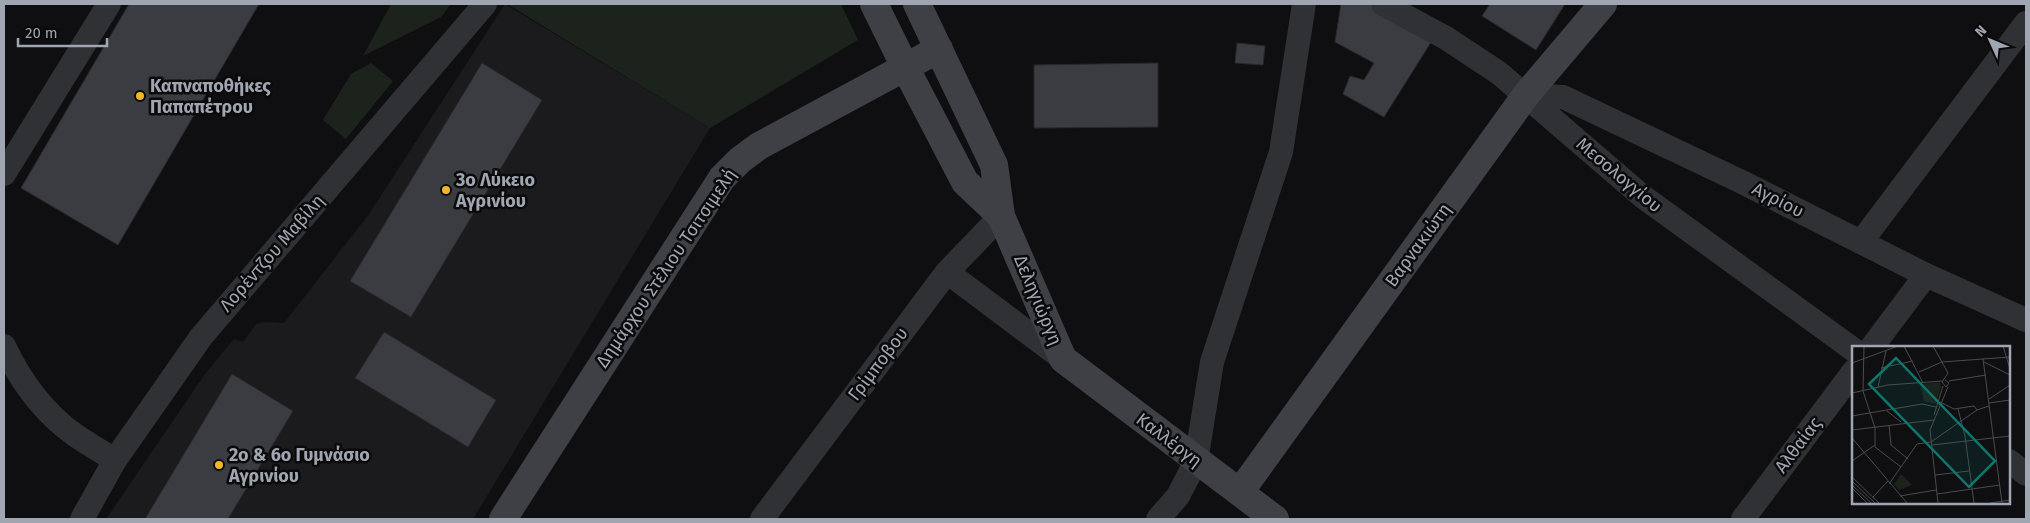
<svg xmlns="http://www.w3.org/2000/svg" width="2030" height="523" viewBox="0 0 2030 523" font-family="'Fira Sans',sans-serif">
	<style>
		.built { fill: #1b1b1d }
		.green { fill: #1c231d }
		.building { fill: #3b3c41; stroke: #29292d }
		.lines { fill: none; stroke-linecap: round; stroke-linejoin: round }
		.street { stroke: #303135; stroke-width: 24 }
		.secondary { stroke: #3e4045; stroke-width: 28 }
		.poi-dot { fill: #f2b726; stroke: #0a0a0b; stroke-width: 2 }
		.labels { text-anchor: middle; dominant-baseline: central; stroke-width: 5; stroke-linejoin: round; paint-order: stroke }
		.poi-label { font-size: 18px; font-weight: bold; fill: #a0a5b2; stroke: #0a0a0b; text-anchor: start }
		.street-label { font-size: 18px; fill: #a0a5b2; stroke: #0a0a0b }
		.inset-road { fill: none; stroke: #494b51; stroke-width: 1 }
		.view { fill: #0f766e; fill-opacity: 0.15; stroke: #0f766e; stroke-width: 2.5 }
		.inset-edge { fill: none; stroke: #a0a5b2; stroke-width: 2.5 }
	</style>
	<rect width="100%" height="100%" fill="#0f0f11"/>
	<path class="built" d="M505 4 710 128 473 519H106L205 374 227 347 234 339 243 342 256 324 266 322 284 323 369 214Z"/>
	<path class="green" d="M391 4H451L441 17 363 56Z
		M507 4H841L858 40 710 128Z
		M371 63 393 81 346 139 323 120 351 74Z"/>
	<path class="building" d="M129 4H259L118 245 21 188Z
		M1341 4H1370L1433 39 1384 117 1343 94 1350 76 1364 80 1374 63 1335 42Z
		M1490 4H1565L1536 50 1482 16Z
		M1237 43 1265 46 1263 65 1235 63Z
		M482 63 542 100 411 317 350 281Z
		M1158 63V127L1034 128V65Z
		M384 332 496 400 468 447 355 378Z
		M232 374 293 411 228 519H145Z"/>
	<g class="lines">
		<path class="street" d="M1383 4 1446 38 1499 73 1642 196 1854 350
			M1526 95 1563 97 1744 183 1926 275 2026 320
			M4 174 109 4
			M1861 242 2026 23
			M947 272 1063 359
			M4 346C20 380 44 413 75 435 88 444 102 452 115 460
			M1872 347 1926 275
			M2009 461 2026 474
			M82 519 115 460 201 337 485 4
			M762 519 947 272 1001 216
			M1158 519 1178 496 1196 461 1212 362 1281 152 1304 4
			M1743 519 1854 371"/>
		<path class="secondary" d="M874 4 905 67 965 182 1001 216
			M917 4 994 165 1001 216 1063 359 1275 519
			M1240 492 1526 95 1603 4
			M503 519 722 178 740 160 759 146 939 49"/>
	</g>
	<g class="poi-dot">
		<circle cx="140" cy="96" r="5"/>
		<circle cx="446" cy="190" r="5"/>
		<circle cx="219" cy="465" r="5"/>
	</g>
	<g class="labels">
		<g class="poi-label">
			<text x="150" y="86">Καπναποθήκες<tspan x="150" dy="21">Παπαπέτρου</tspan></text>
			<text x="456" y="180">3ο Λύκειο<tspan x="456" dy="21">Αγρινίου</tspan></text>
			<text x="229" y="455">2ο &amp; 6ο Γυμνάσιο<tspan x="229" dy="21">Αγρινίου</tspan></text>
		</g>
		<g class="street-label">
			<text transform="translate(1619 175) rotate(40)">Μεσολογγίου</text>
			<text transform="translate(1778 200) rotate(27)">Αγρίου</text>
			<text transform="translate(1418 245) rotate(-54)">Βαρνακιώτη</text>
			<text transform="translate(272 253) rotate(-49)">Λορέντζου Μαβίλη</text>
			<text transform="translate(666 268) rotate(-56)">Δημάρχου Στέλιου Τσιτσιμελή</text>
			<text transform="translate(1038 300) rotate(67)">Δεληγιώργη</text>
			<text transform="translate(878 364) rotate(-53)">Γρίμποβου</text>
			<text transform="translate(1169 440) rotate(37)">Καλλέργη</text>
			<text transform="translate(1798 445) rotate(-53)">Αλθαίας</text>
		</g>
	</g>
	<g transform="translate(1852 346)">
		<rect width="158" height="158" fill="#0f0f11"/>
		<path d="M88 36 89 41 84 58 72 55 68 38ZM49 128 60 139 47 144 42 138Z" fill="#1c231d"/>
		<path class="inset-road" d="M12 0 11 45 23 82V101L49 121M52 0 71 37M81 0 96 27 90 36 94 41 97 37 93 34M151 0 158 23M131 13 150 157M90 16 158 11M132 16 158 29M0 17 46 0M29 22 61 15M67 26 90 16M97 35 134 29M26 41 34 5M0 47 36 39 90 35M137 53 158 39M88 56 102 63 122 60 125 64M137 57 158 54M106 63 113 90 122 157M35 65 49 76M82 69 91 40M0 70 70 58 84 61M37 79 39 99 56 113M0 84 82 74M0 92 55 157M80 99 158 90M0 115 23 99M83 129 117 125M0 131 27 157M0 135 23 157M37 138 65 98 79 96 125 64 137 60M0 139 19 157M0 142 15 157M85 148 148 139M48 150 84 144M21 151 36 135M86 157 78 84 96 41M138 157 158 154"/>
		<path class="view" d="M44 12 143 115 117 141 17 38Z"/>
		<rect width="158" height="158" class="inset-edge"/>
	</g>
	<rect width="2030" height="523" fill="none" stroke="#a0a5b2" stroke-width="10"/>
	<g transform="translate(1990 40) rotate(314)" stroke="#0a0a0b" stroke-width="4" paint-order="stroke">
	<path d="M0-4L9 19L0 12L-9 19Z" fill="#a0a5b2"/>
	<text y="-8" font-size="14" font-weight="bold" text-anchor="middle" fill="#a0a5b2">N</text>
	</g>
	<path d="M18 38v8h89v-8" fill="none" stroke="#a0a5b2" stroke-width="2.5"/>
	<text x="25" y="38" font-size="15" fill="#a0a5b2" stroke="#0a0a0b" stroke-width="4" paint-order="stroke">20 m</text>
</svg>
